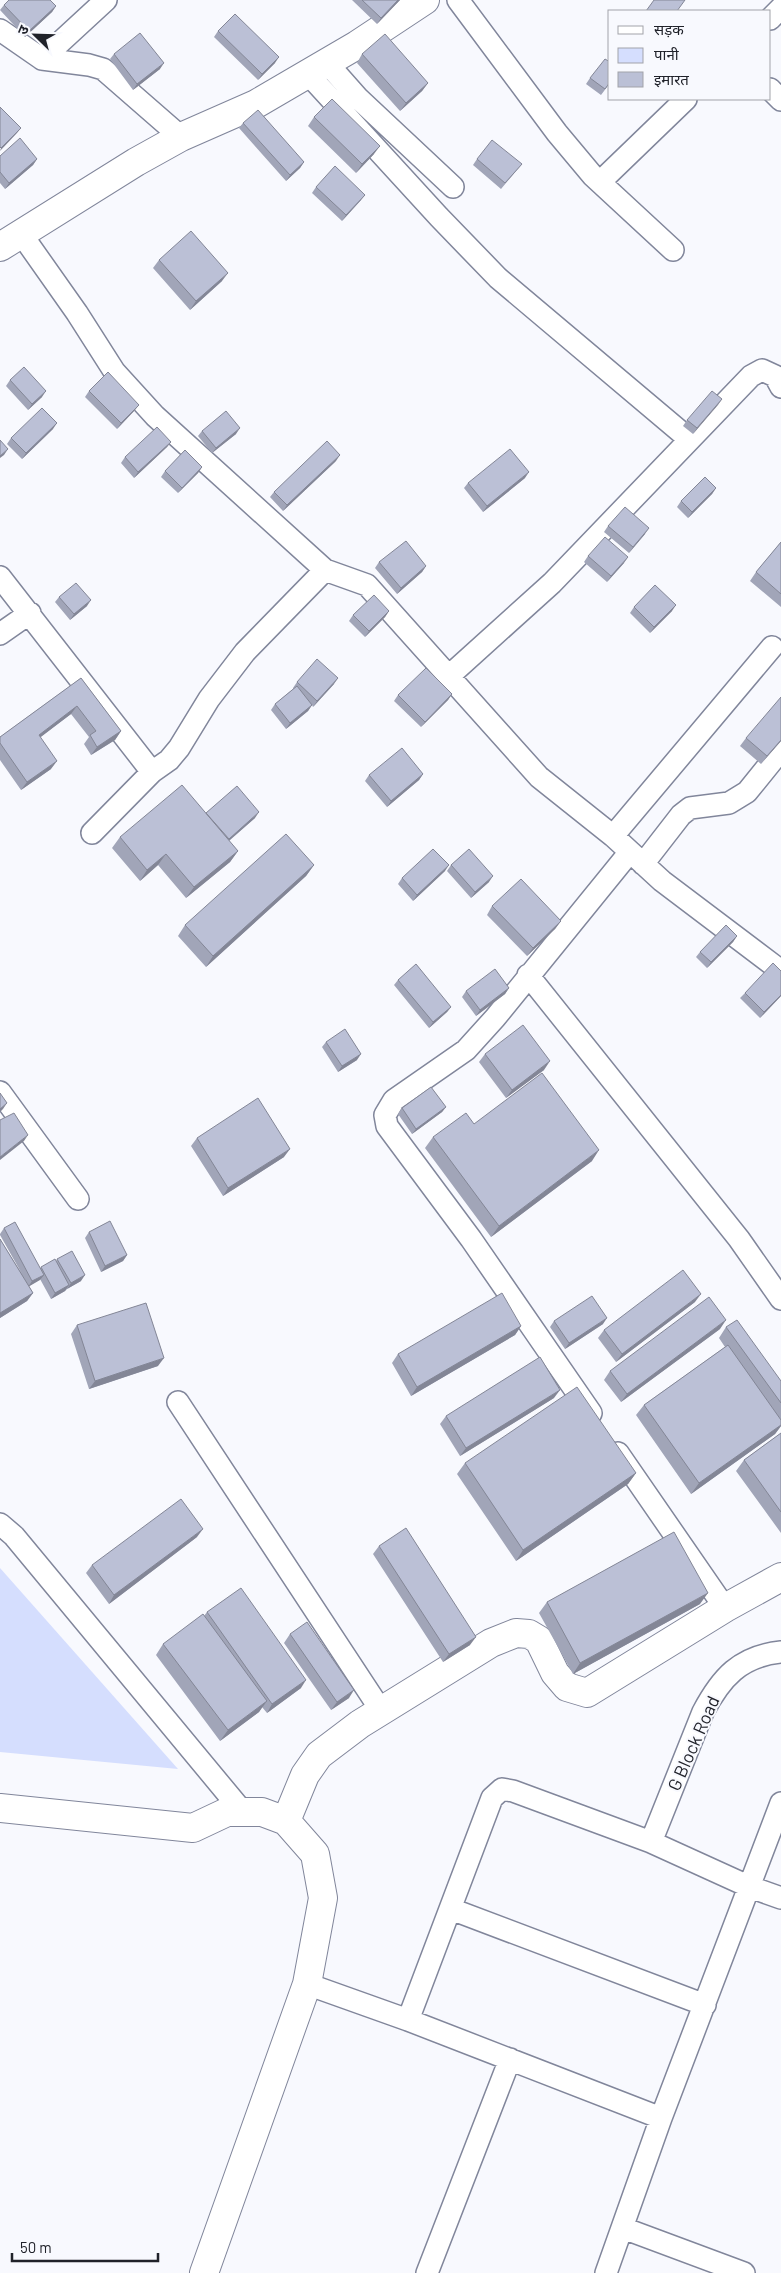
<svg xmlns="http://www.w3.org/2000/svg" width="781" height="2273" viewBox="0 0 781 2273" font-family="Barlow,'Noto Sans Devanagari',sans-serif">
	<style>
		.water { fill: #d5defe }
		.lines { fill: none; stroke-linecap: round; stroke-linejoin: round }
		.street-casing { stroke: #81869b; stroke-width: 24 }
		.secondary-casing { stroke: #81869b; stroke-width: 30 }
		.street { stroke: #fff; stroke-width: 21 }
		.secondary { stroke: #fff; stroke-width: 28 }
		.wall { fill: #a1a5b8 }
		.shaded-wall { fill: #838696 }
		.building { fill: #bbc0d6; stroke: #838696 }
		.labels { text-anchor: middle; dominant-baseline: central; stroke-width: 4; stroke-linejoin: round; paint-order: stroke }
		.street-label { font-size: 18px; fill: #20222a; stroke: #f8f9fe }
	</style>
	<rect width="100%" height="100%" fill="#f8f9fe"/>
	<path class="water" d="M0 1568 178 1769 0 1752Z"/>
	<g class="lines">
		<g class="street-casing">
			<path id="street" d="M458 0 557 133 593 176 673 250
				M770 19 781 8
				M0 30 42 59 89 65 103 69 181 137
				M42 59 106 0
				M327 63 358 98 453 187
				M308 74 439 217 498 278 689 439
				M770 89 781 100
				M600 182 686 99
				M22 235 77 313 114 371 155 416 325 570 367 585 539 777 613 836 662 881 781 971
				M0 577 152 772
				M0 634 30 613
				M449 676 552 583 751 376 762 370 775 376 781 387
				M92 833 152 772 169 760 179 748 209 699 245 652 325 570
				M613 836 772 647
				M643 864 681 815 690 808 729 803 747 792 781 750
				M528 975 739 1239 781 1299
				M0 1092 78 1199
				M178 1402 382 1712
				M591 1413 471 1239 387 1126 385 1115 394 1100 466 1050 495 1018 629 853
				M618 1453 725 1608
				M0 1524 14 1536 242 1811
				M651 1842 703 1712C721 1678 740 1656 781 1652
				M451 1909 705 2005
				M307 1984 408 2020 661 2118
				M408 2020 492 1798 502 1789 513 1791 651 1842 750 1887 781 1898
				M623 2228 744 2273
				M427 2273 510 2059
				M606 2273 661 2118 781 1803"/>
		</g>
		<g class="secondary-casing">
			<path id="secondary" d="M0 247 136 162 181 137 256 104 357 45 425 0
				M0 1808 193 1828 227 1812H262L286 1821 315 1854 323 1898 307 1984 204 2273
				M286 1821 305 1775 319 1755 360 1724 491 1643 516 1633 529 1634 539 1640 555 1673 567 1687 587 1693 725 1608 781 1577"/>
		</g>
		<use href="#street" class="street"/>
		<use href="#secondary" class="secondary"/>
	</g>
	<path class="wall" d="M352 0H400L377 24Z
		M4 5 56 6 52 12 25 37 0 10Z
		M218 31 275 63 258 80 214 37Z
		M114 54 160 69 133 90 110 59Z
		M362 54 428 83 422 91 400 111 357 63Z
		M590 78 610 83 601 95 586 84Z
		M314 117 374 154 356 173 308 126Z
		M243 123 304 162 300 168 286 181 239 128Z
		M0 156 37 159 33 165 5 189 0 183Z
		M477 159 522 164 501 189 473 165Z
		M316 187 361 200 342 221 312 193Z
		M159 260 222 281 190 310 153 268Z
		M10 380 42 397 28 410 6 386Z
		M89 391 135 410 117 429 85 397Z
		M722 399 693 434 683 426 687 420Z
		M53 429 22 459 7 444 11 438Z
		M202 431 236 434 212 453 198 436Z
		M171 442 167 447 134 478 121 463 125 457Z
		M336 461 283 511 270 497 274 492Z
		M202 467 198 473 178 493 161 477 165 471Z
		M525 478 483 512 464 488 468 483Z
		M716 488 712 494 688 518 677 507 681 501Z
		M608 526 645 534 629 553 604 532Z
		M781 542V607L750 581 756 572Z
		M588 556 624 563 607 582 584 562Z
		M379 562 426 566 422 572 397 594 375 568Z
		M59 597 87 606 70 620 55 602Z
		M634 607 672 611 650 633 630 613Z
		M389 611 385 617 365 637 349 621 353 615Z
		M81 678 121 731 115 740 91 755 84 744 89 737 71 714 40 737 51 769 21 790 0 760V737Z
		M297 682 334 684 313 707 312 705 308 711 286 729 271 710 275 704 293 689V688Z
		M452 694 448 700 421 727 394 701 398 695Z
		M746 738 781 741 761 764 740 746Z
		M423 774 419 780 387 807 365 781 369 775Z
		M206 813 255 818 229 841 238 851 230 862 186 898 158 865 140 881 112 848 120 837Z
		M314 865 306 876 206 967 178 936 185 925Z
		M451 865 489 882 471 898 447 871Z
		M445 871 413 901 398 884 402 878Z
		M492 906 561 921 555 929 527 956 487 915Z
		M737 936 733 942 707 968 696 957 700 952Z
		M398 980 451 1007 447 1012 429 1028 394 985Z
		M509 988 505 994 476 1016 462 997 466 991Z
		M745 993 781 996 760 1018 740 998Z
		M326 1042 357 1060 338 1072 322 1047Z
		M485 1054 544 1070 506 1098 479 1062Z
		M446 1107 442 1112 412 1134 398 1114 402 1108Z
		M474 1124 592 1161 491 1237 425 1148 433 1137Z
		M197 1138 284 1157 223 1196 191 1146Z
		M4 1228 40 1268 56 1261 57 1259 81 1281 67 1289 65 1291 51 1299 40 1279 29 1286 33 1293 27 1301 0 1318V1239L22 1274 0 1235V1234Z
		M89 1232 127 1255 123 1261 101 1272 85 1238Z
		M695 1302 616 1362 598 1338 604 1330Z
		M554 1321 603 1324 565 1349 550 1327Z
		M77 1325 158 1366 89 1389 71 1334Z
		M521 1326 515 1335 411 1396 392 1363 398 1354Z
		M726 1327 781 1381V1426L775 1434 691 1494 636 1415 644 1405 725 1347 719 1338Z
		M720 1329 621 1402 604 1380 610 1371Z
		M554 1398 460 1456 440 1424 446 1416Z
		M781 1433V1533L736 1471 744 1460Z
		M465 1463 636 1473 628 1484 516 1561 457 1474Z
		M197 1537 109 1604 86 1573 92 1565Z
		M379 1546 470 1645 443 1662 373 1554Z
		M547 1602 700 1604 573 1674 539 1613Z
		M207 1612 301 1688 267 1713 262 1707 259 1712 220 1741 156 1655 163 1644 204 1616Z
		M290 1634 349 1698 331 1710 284 1643Z"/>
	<path class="shaded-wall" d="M398 0H400L377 24 381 18Z
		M56 6 52 12 25 37 29 31Z
		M279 57 275 63 258 80 262 74Z
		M164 63 160 69 133 90 137 84Z
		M428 83 422 91 400 111 406 103Z
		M21 128 17 133 0 151 1 148Z
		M380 146 374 154 356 173 362 164Z
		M37 159 33 165 5 189 9 183Z
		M304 162 300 168 286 181 290 175Z
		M365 195 361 200 342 221 346 215Z
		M228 273 222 281 190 310 196 301Z
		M46 391 42 397 28 410 32 404Z
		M722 399 718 405 693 434 697 428Z
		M139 405 135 410 117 429 121 423Z
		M57 423 53 429 22 459 26 453Z
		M240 428 236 434 212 453 216 448Z
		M171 442 167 447 134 478 138 472Z
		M8 449 4 455 0 458V456Z
		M340 455 336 461 283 511 287 505Z
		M202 467 198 473 178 493 182 488Z
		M529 472 525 478 483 512 487 506Z
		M716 488 712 494 688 518 692 512Z
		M649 528 645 534 629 553 633 547Z
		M628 557 624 563 607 582 611 576Z
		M426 566 422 572 397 594 401 588Z
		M91 600 87 606 70 620 74 614Z
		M676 605 672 611 650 633 654 627Z
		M389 611 385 617 365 637 369 631Z
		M338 678 334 684 313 707 317 701Z
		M452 694 448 700 421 727 425 722Z
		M312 705 308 711 286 729 290 723Z
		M77 706 71 714 33 743 39 735Z
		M121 731 115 740 91 755 97 747Z
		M781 740V741L761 764 767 756Z
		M57 761 51 769 21 790 27 782Z
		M423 774 419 780 387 807 391 801Z
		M259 812 255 818 225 844 229 839Z
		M238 851 230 862 186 898 194 887Z
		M166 854 158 865 140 881 147 870Z
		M314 865 306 876 206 967 213 956Z
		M449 865 445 871 413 901 417 895Z
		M493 876 489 882 471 898 475 892Z
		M561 921 555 929 527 956 533 948Z
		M737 936 733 942 707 968 711 962Z
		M509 988 505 994 476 1016 480 1010Z
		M781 995V996L760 1018 764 1012Z
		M451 1007 447 1012 429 1028 433 1022Z
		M361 1054 357 1060 338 1072 342 1066Z
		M550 1061 544 1070 506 1098 512 1090Z
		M7 1103 3 1109 0 1112V1109Z
		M446 1107 442 1112 412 1134 416 1129Z
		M28 1135 24 1141 0 1160V1157Z
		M290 1149 284 1157 223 1196 228 1188Z
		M599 1150 592 1161 491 1237 499 1226Z
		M127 1255 123 1261 101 1272 105 1266Z
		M44 1275 40 1280 28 1287 32 1281Z
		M85 1275 81 1281 67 1289 71 1283Z
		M69 1285 65 1291 51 1299 55 1293Z
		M33 1293 27 1301 0 1318V1313Z
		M701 1294 695 1302 616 1362 622 1354Z
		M607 1318 603 1324 565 1349 569 1343Z
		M726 1320 720 1329 621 1402 627 1394Z
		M521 1326 515 1335 411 1396 417 1387Z
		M164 1358 158 1366 89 1389 95 1381Z
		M560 1390 554 1398 460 1456 466 1448Z
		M781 1425V1426L775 1434 691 1494 699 1483Z
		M636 1473 628 1484 516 1561 523 1550Z
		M203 1529 197 1537 109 1604 114 1595Z
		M708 1593 700 1604 573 1674 580 1663Z
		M476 1637 470 1645 443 1662 449 1654Z
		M306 1680 301 1688 267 1713 272 1704Z
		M354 1690 349 1698 331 1710 337 1702Z
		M267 1701 259 1712 220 1741 228 1730Z"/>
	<path class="building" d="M9 0H50L56 6 29 31 4 5Z
		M362 0H398L381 18Z
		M654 0H685L677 11H646Z
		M235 14 279 57 262 74 218 31Z
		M140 33 164 63 137 84 114 54Z
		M385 34 428 83 406 103 362 54Z
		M605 59 610 62V82L605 89 590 78Z
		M332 99 380 146 362 164 314 117Z
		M0 107 21 128 1 148 0 147Z
		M258 110 304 162 290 175 243 123Z
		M20 138 37 159 9 183 0 172V156Z
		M492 140 522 164 505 183 477 159Z
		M335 166 365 195 346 215 316 187Z
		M191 231 228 273 196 301 159 260Z
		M24 367 46 391 32 404 10 380Z
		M108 372 139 405 121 423 89 391Z
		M712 391 722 399 697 428 687 420Z
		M42 408 57 423 26 453 11 438Z
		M226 411 240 428 216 448 202 431Z
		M157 427 171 442 138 472 125 457Z
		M0 440 8 449 0 456Z
		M327 441 340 455 287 505 274 492Z
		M510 449 529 472 487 506 468 483Z
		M185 450 202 467 182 488 165 471Z
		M705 477 716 488 692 512 681 501Z
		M625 507 649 528 633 547 608 526Z
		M605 537 628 557 611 576 588 556Z
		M406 541 426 566 401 588 379 562Z
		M781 542V594L756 572Z
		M76 583 91 600 74 614 59 597Z
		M655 585 676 605 654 627 634 607Z
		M374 595 389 611 369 631 353 615Z
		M317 659 338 678 317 701 297 682Z
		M426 668 452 694 425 722 398 695Z
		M81 678 121 731 97 747 90 735 96 731 77 706 39 735 57 761 27 782 0 743V737Z
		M297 686 312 705 290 723 275 704Z
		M781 697V740L767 756 746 738Z
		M402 748 423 774 391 801 369 775Z
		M182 785 238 851 194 887 166 854 147 870 120 837Z
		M237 786 259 812 229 839 206 813Z
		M286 834 314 865 213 956 185 925Z
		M433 849 449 865 417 895 402 878Z
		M469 849 493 876 475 892 451 865Z
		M521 879 561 921 533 948 492 906Z
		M726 925 737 936 711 962 700 952Z
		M773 963 781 971V995L764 1012 745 993Z
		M416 964 451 1007 433 1022 398 980Z
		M495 969 509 988 480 1010 466 991Z
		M523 1025 550 1061 512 1090 485 1054Z
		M345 1029 361 1054 342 1066 326 1042Z
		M542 1073 599 1150 499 1226 433 1137 466 1113 474 1124Z
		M431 1087 446 1107 416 1129 402 1108Z
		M0 1093 7 1103 0 1109Z
		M258 1098 290 1149 228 1188 197 1138Z
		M14 1113 28 1135 0 1157V1120Z
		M110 1221 127 1255 105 1266 89 1232Z
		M15 1222 44 1275 32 1281 4 1228Z
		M0 1239 33 1293 0 1313Z
		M72 1251 85 1275 71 1283 57 1259Z
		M55 1259 69 1285 55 1293 41 1267Z
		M683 1270 701 1294 622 1354 604 1330Z
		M502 1293 521 1326 417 1387 398 1354Z
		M592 1296 607 1318 569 1343 554 1321Z
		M709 1297 726 1320 627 1394 610 1371Z
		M146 1303 164 1358 95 1381 77 1325Z
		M737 1320 781 1381V1403L726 1327Z
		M728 1345 781 1420V1425L699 1483 644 1405Z
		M540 1357 560 1390 466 1448 446 1416Z
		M577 1387 636 1473 523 1550 465 1463Z
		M781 1433V1512L744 1460Z
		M181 1499 203 1529 114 1595 92 1565Z
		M406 1528 476 1637 449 1654 379 1546Z
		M674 1532 708 1593 580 1663 547 1602Z
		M241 1588 306 1680 272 1704 207 1612Z
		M203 1614 267 1701 228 1730 163 1644Z
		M307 1622 354 1690 337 1702 290 1634Z"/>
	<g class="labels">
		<g class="street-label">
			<text transform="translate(693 1743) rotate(-66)">G Block Road</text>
		</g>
	</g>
	<rect x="608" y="10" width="162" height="90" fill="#f8f9fe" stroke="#a2a3a9"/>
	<rect x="618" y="26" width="25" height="8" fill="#ffffff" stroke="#a2a3a9"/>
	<text x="654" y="35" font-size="15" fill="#20222a">सड़क</text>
	<rect x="618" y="48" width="25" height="15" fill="#d5defe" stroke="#a2a3a9"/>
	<text x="654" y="60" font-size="15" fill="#20222a">पानी</text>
	<rect x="618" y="72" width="25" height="15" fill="#bbc0d6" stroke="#a2a3a9"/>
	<text x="654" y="85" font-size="15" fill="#20222a">इमारत</text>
	<g transform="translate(35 35) rotate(293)" stroke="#f8f9fe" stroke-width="4" paint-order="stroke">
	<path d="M0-4L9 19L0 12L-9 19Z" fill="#20222a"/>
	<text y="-8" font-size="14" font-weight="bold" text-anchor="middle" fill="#20222a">उ</text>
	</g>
	<path d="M12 2253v8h146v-8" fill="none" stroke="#20222a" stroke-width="2.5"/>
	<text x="20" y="2253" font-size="15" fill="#20222a" stroke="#f8f9fe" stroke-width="4" paint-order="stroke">50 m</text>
</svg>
